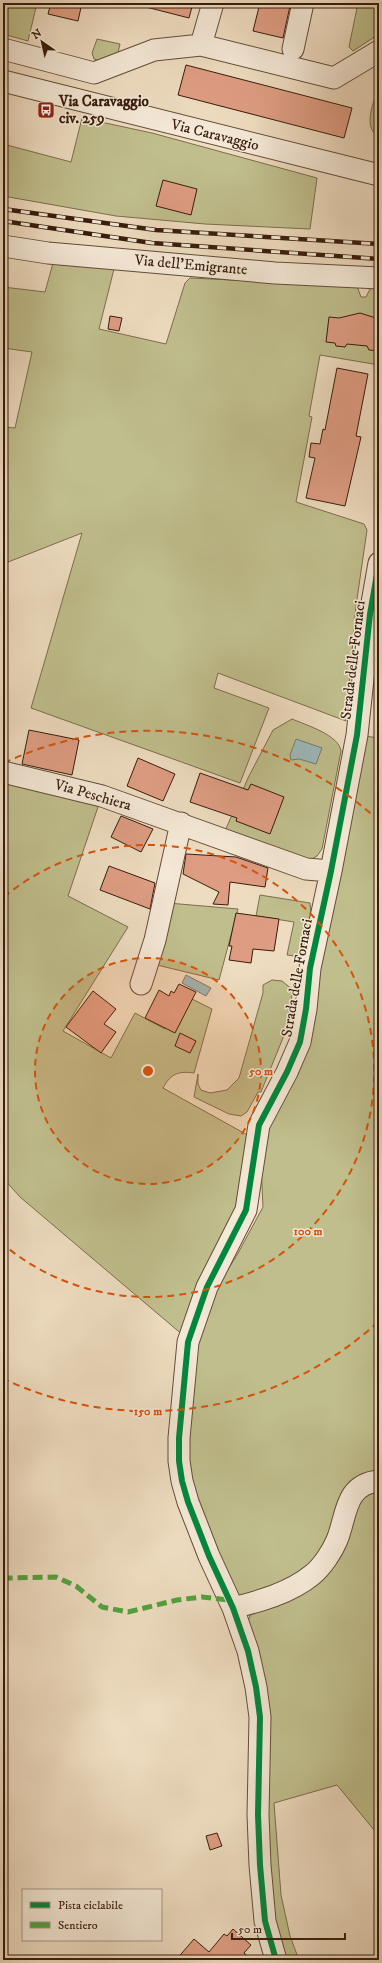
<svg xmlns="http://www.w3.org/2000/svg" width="382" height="1963" viewBox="0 0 382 1963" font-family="'IM FELL DW Pica',serif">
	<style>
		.green { fill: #c0be8d; stroke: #7c6d4c }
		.water { fill: #9eb9bc; stroke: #757a75 }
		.building { fill: #de9d83; stroke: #371c0b }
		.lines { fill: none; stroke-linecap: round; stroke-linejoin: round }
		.minor-casing { stroke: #654c38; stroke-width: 23 }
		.minor { stroke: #f4e8d6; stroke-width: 21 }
		.rail-casing { stroke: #371c0b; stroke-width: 4.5 }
		.rail { stroke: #f4e8d6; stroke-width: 3; stroke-dasharray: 9; stroke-linecap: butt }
		.quiet { stroke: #53a13e; stroke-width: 5; stroke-dasharray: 10 5; stroke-linecap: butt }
		.cycleway-casing { stroke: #f4e8d6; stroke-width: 8 }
		.cycleway { stroke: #00873e; stroke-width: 6 }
		.ring { fill: none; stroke: #d6530c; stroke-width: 2; stroke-dasharray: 7 5 }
		.labels { text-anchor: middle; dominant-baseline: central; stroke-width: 3; stroke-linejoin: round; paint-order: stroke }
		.poi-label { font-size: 15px; font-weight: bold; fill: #371c0b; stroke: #f4e8d6; text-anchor: start }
		.street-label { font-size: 15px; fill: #371c0b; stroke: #f4e8d6 }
		.centre { fill: #d6530c; stroke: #f4e8d6; stroke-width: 2 }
		.ring-label { font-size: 12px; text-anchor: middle; font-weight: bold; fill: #d6530c; stroke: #f4e8d6; stroke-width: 3; stroke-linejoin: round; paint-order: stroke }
	</style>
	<rect width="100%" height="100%" fill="#eedcc0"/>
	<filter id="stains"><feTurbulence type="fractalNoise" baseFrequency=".005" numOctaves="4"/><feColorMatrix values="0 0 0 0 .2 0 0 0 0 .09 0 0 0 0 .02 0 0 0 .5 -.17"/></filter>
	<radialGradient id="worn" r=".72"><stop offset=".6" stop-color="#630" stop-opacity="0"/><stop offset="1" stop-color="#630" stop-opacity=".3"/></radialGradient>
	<path class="green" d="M3 3H37L28 41 3 34Z
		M358 3H379V34L353 51 349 47Z
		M97 39 120 44 117 57 103 62 94 59 92 53Z
		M379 85V137C361 127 375 100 379 85Z
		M82 118 152 133 317 178 310 229 205 224 116 216 3 196V144L71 162Z
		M53 263 114 269 99 329 166 344 185 283 190 278 357 286 361 297H366L371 287H379V365L320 355 309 416 312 417 296 502 364 524 367 530 356 606 346 721 218 673 214 688 269 708 240 783 31 708 82 533 3 564V484L8 461 3 460V427L15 428 32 352 3 348V287L45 292Z
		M292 719C306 725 339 735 341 751L322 849 317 856 308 861 225 831 248 778 273 730Z
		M357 735 379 738V1836L337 1785 274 1803 281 1895 290 1936 299 1960H283L272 1922 248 1621 254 1606 233 1608 184 1457 197 1333 215 1290 237 1255 263 1207 260 1145 312 1004Z
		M3 780 99 804 68 896 128 927 63 1031 111 1058 135 1013 165 1029 192 999 212 1009 194 1073C179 1071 171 1073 163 1088L251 1137 237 1218 184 1336 20 1197 3 1178Z
		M260 895 310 903 311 915 301 957 287 955 294 922 256 916Z
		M168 903 238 909 219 980 157 965Z
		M272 980 282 981 293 990 285 1033 261 1092H258L247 1112 241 1116 229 1114 194 1097 198 1074V1084L201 1090 210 1093 227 1090 239 1078 263 993V985Z"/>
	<path class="water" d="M296 739 322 748 316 764 299 759 291 760 290 755Z
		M186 975 211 988 206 996 182 983Z"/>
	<path class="building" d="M51 3H82L78 21 48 14Z
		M147 3H193L189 18 146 7Z
		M260 3H277L290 6 283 38 253 31Z
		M186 65 352 108 344 138 178 95Z
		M163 180 197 189 191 215 156 206Z
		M360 313 379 319V351L369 350 367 346 347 344 345 347 336 346 335 343 326 342 329 317 339 318Z
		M110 316 122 318 119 331 108 329Z
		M337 368 368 374 356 436 361 437 345 506 306 498 315 458 309 457 311 443 320 444 323 429 325 430Z
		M29 730 79 740 72 775 22 764Z
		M138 758 175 774 163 801 127 786Z
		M200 773 248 790 251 784 284 797 270 834 236 821 237 818 190 802Z
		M121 816 153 829 141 852 111 837Z
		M186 854 236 857 268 868 265 887 230 882 228 905 213 904 219 892 183 874Z
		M109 866 155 883 150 909 100 890Z
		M236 913 279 919 274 951 253 949 251 963 229 960 232 946H229Z
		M179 984 196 992 175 1033 145 1018 159 990 169 996 171 991 174 993Z
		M93 991 116 1009 104 1024 116 1032 101 1053 66 1027Z
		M180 1033 196 1041 190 1053 175 1046Z
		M217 1833 222 1846 210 1850 206 1836Z
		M233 1929 251 1945 244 1953 252 1960H176L194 1939 209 1952 224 1934 227 1936Z"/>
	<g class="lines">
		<g class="minor-casing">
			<path id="minor" d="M201 45 213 3
				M3 49 94 73 154 50 201 45 334 78 379 51
				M293 49 303 3
				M3 81 379 175
				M3 246 48 253 275 273 379 278
				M3 772 102 796 306 869 331 871
				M141 984 155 940 181 823
				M233 1608C260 1601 290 1593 312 1575 322 1567 332 1552 337 1540 347 1516 344 1484 379 1481
				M276 1960 265 1921 260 1865 258 1815 260 1717 256 1687 248 1651 233 1608 209 1556 188 1502 182 1481 179 1461V1438L188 1342 207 1287 246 1210 259 1125 287 1072 300 1042 306 1009 310 968 331 871 357 735 370 614 379 563"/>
		</g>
		<use href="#minor" class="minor"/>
		<g class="rail-casing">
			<path id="rail" d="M3 209 156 230 379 244
				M3 221 152 243 379 259"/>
		</g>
		<use href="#rail" class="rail"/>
		<path class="quiet" d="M3 1580 8 1578 56 1577 76 1586 102 1607 128 1612 177 1600 202 1597 229 1600"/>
		<g class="cycleway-casing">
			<path id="cycleway" d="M276 1960 265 1921 260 1865 258 1815 260 1717 256 1687 248 1651 233 1608 209 1556 188 1502 182 1481 179 1461V1438L188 1342 207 1287 246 1210 259 1125 287 1072 300 1042 306 1009 310 968 331 871 357 735 370 614 379 563"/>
		</g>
		<use href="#cycleway" class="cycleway"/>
	</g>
	<circle cx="148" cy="1071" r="113" fill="#d6530c" fill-opacity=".12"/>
	<g class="ring">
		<circle cx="148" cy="1071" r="113"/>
		<path d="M4 897A226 226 0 1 1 4 1245"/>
		<path d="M378 1322A340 340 0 0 1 4 1379M4 763A340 340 0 0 1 378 820"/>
	</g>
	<defs>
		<g id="bus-square" transform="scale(0.9)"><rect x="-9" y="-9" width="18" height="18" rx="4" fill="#8f2418" stroke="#f4e8d6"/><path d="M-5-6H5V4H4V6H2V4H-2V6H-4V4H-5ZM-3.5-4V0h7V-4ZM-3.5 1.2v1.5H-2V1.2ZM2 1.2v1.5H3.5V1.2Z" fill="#fff"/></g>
	</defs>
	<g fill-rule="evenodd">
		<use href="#bus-square" x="46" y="110"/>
	</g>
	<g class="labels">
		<g class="poi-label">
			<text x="59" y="101">Via Caravaggio<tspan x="59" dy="17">civ. 259</tspan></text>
		</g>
		<g class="street-label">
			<text transform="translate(215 135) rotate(14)">Via Caravaggio</text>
			<text transform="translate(191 265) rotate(5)">Via dell'Emigrante</text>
			<text transform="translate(353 660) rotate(-83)">Strada delle Fornaci</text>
			<text transform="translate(93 795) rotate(16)">Via Peschiera</text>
			<text transform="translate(297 978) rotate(-80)">Strada delle Fornaci</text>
		</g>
	</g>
	<circle cx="148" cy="1071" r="6" class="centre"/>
	<g class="ring-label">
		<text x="261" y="1075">50 m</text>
		<text x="308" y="1235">100 m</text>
		<text x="148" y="1415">150 m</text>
	</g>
	<rect width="382" height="1963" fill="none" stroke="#eedcc0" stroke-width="16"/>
	<rect x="4" y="4" width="374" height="1955" fill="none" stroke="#371c0b" stroke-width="2"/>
	<rect x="8" y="8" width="366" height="1947" fill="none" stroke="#371c0b"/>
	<rect x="22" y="1889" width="140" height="52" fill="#f4e8d6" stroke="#a89685"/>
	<rect x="30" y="1902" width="20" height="6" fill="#00873e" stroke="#a89685"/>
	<text x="58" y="1909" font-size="12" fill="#371c0b">Pista ciclabile</text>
	<rect x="30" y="1922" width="20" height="6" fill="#53a13e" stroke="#a89685"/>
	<text x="58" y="1929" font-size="12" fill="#371c0b">Sentiero</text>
	<g transform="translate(42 42) rotate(326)" stroke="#f4e8d6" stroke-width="3" paint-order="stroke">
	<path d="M0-3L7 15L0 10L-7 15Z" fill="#371c0b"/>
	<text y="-6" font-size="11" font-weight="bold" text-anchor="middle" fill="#371c0b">N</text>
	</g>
	<path d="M232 1933v6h113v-6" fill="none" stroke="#371c0b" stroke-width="2"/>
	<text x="238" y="1933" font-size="12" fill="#371c0b" stroke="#f4e8d6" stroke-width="3" paint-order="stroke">50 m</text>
	<rect width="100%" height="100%" filter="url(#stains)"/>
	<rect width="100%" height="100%" fill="url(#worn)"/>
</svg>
